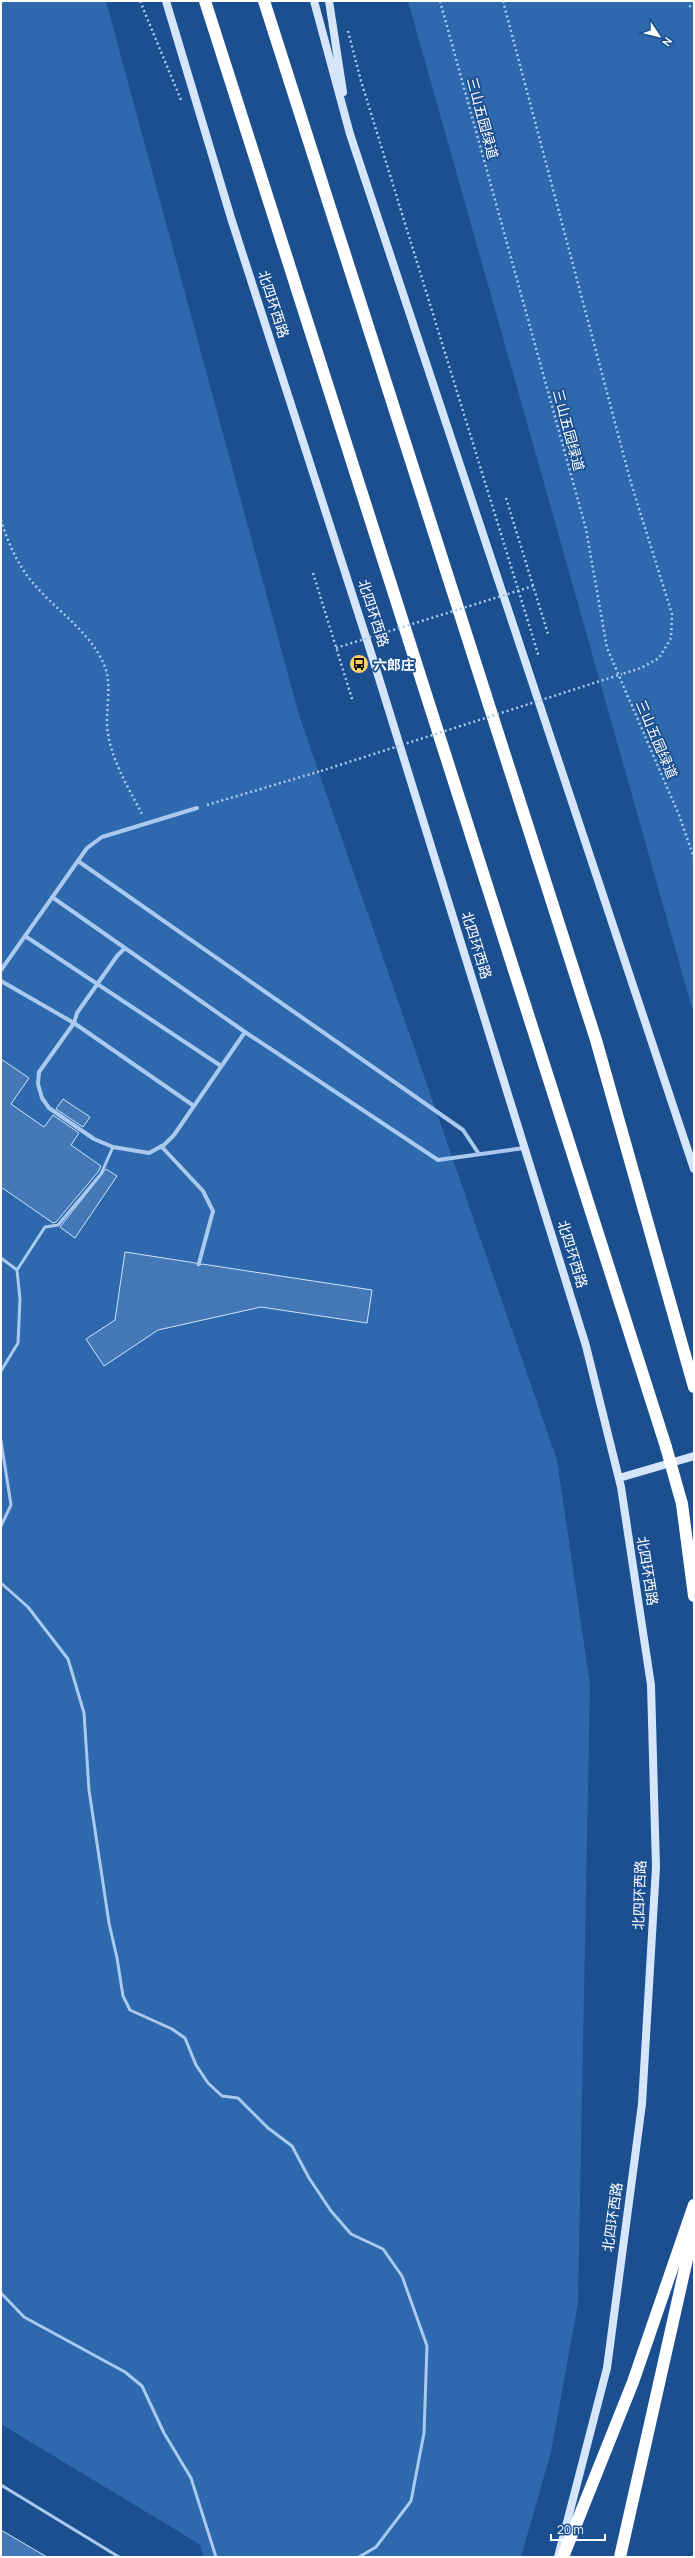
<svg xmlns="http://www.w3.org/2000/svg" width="695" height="2558" viewBox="0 0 695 2558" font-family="Manrope,'Noto Sans SC',sans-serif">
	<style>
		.green { fill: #2e69ad }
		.building { fill: #4478b7; stroke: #cfe3fa }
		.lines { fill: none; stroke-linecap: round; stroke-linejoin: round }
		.path { stroke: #a9c9ee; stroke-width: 2.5; stroke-dasharray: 2 3; stroke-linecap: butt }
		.lane { stroke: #a9c9ee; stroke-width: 3 }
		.street { stroke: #a9c9ee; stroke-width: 4 }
		.secondary { stroke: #d6e6fa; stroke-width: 8 }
		.highway { stroke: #fff; stroke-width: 12 }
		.path-bridge { stroke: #a9c9ee; stroke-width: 2.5; stroke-dasharray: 2 3; stroke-linecap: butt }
		.highway-bridge { stroke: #fff; stroke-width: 12 }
		.labels { text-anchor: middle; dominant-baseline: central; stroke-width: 3.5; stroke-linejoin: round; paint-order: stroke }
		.street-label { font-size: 14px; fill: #fff; stroke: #1b4f8f }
		.poi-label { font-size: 14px; font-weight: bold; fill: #fff; stroke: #1b4f8f; text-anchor: start }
	</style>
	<rect width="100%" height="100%" fill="#1b4f8f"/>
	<path class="green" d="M1 1H106L299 715 557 1460 590 1685 578 2303 551 2452 521 2557H204L199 2544 1 2424Z
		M408 1H694V1015Z"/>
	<path class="building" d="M1 1059 29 1078 11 1104 44 1127 53 1115 79 1133 71 1145 101 1166 98 1172 56 1222 53 1223 1 1187Z
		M63 1099 90 1117 83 1127 56 1109Z
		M106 1169 117 1176 75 1238 60 1227Z
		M125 1252 196 1263 198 1266 202 1264 372 1290 367 1323 261 1307 158 1330 104 1366 86 1339 115 1320Z
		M1 2530 47 2557H1Z"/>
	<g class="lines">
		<path class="path" d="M140 1 181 100
			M440 1 586 529 607 648 679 815 694 858
			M503 1 631 483 672 614 671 638 659 658 641 668 622 674
			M689 6 694 7
			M348 31 361 81 539 657
			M506 498 548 634
			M1 520C7 540 16 561 29 578 51 607 87 628 103 662 114 685 104 711 108 734 113 763 129 789 142 814
			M313 573 353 702
			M207 805 321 771"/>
		<path class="lane" d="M1 1258 17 1270 45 1227 58 1225 101 1174 113 1147
			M1 1371 18 1343 20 1299 17 1270
			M1 1441 11 1505 1 1526
			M1 1583 28 1607 68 1659 84 1713 89 1790 109 1923 117 1958 123 1996 130 2010 172 2029 185 2038 196 2065 208 2083 222 2096 238 2098 268 2128 292 2146 309 2178 331 2211 351 2234 383 2249 402 2276 427 2346 424 2433 411 2501 376 2547 359 2557
			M1 2293 24 2317 125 2372 142 2386 164 2433 191 2478 216 2557
			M1 2485 119 2557"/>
		<path class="street" d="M78 861 463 1130 479 1154
			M52 897 245 1032 438 1160 524 1148
			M25 936 221 1066
			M125 948 117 956 77 1013 74 1023 194 1106
			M1 970 87 848 102 837 197 808
			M1 981 74 1023 39 1072 38 1084 42 1098 49 1108 94 1139 113 1147 149 1153 164 1145 174 1135 245 1032
			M161 1146 203 1191 213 1211 199 1263"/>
		<path class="secondary" d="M166 1 231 218 373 659 586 1346 621 1487 651 1685 656 1867 642 2104 607 2368 558 2557
			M314 1 350 134 694 1169
			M329 1 343 92
			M619 1478 694 1456"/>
		<path class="highway" d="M205 1 666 1447
			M264 1 596 1040 694 1387
			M682 1504 694 1596
			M563 2557 633 2382 694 2205
			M620 2557 694 2228"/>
		<path class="path-bridge" d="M336 648 533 586
			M321 771 622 674"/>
		<path class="highway-bridge" d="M666 1447 682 1504"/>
	</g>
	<defs>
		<g id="bus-disc" transform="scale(1)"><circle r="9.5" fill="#ffd166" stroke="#1b4f8f"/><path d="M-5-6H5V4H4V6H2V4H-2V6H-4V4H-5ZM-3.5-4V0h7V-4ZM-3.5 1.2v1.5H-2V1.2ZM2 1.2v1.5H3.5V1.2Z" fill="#111"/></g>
	</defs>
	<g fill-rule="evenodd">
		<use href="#bus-disc" x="359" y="664"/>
	</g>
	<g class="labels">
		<g class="street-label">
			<text transform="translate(483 118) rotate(75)">三山五园绿道</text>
			<text transform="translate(274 304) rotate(72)">北四环西路</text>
			<text transform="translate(569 430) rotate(75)">三山五园绿道</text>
			<text transform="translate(374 613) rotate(72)">北四环西路</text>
			<text transform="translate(657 739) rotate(67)">三山五园绿道</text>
			<text transform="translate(477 945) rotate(73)">北四环西路</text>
			<text transform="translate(573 1254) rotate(73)">北四环西路</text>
			<text transform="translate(648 1571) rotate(81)">北四环西路</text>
			<text transform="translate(639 1895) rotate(-88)">北四环西路</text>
			<text transform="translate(612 2217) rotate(-82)">北四环西路</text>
		</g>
		<g class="poi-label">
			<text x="373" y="664">六郎庄</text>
		</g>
	</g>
	<rect width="695" height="2558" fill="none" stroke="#ffffff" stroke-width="4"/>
	<g transform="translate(659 36) rotate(125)" stroke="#1b4f8f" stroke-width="3" paint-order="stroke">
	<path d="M0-3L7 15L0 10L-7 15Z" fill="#ffffff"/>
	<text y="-6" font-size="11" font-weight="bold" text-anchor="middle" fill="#ffffff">N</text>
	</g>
	<path d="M551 2534v6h54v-6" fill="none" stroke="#ffffff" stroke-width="2"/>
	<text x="557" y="2534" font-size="12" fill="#ffffff" stroke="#1b4f8f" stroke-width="3" paint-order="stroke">20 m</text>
</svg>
